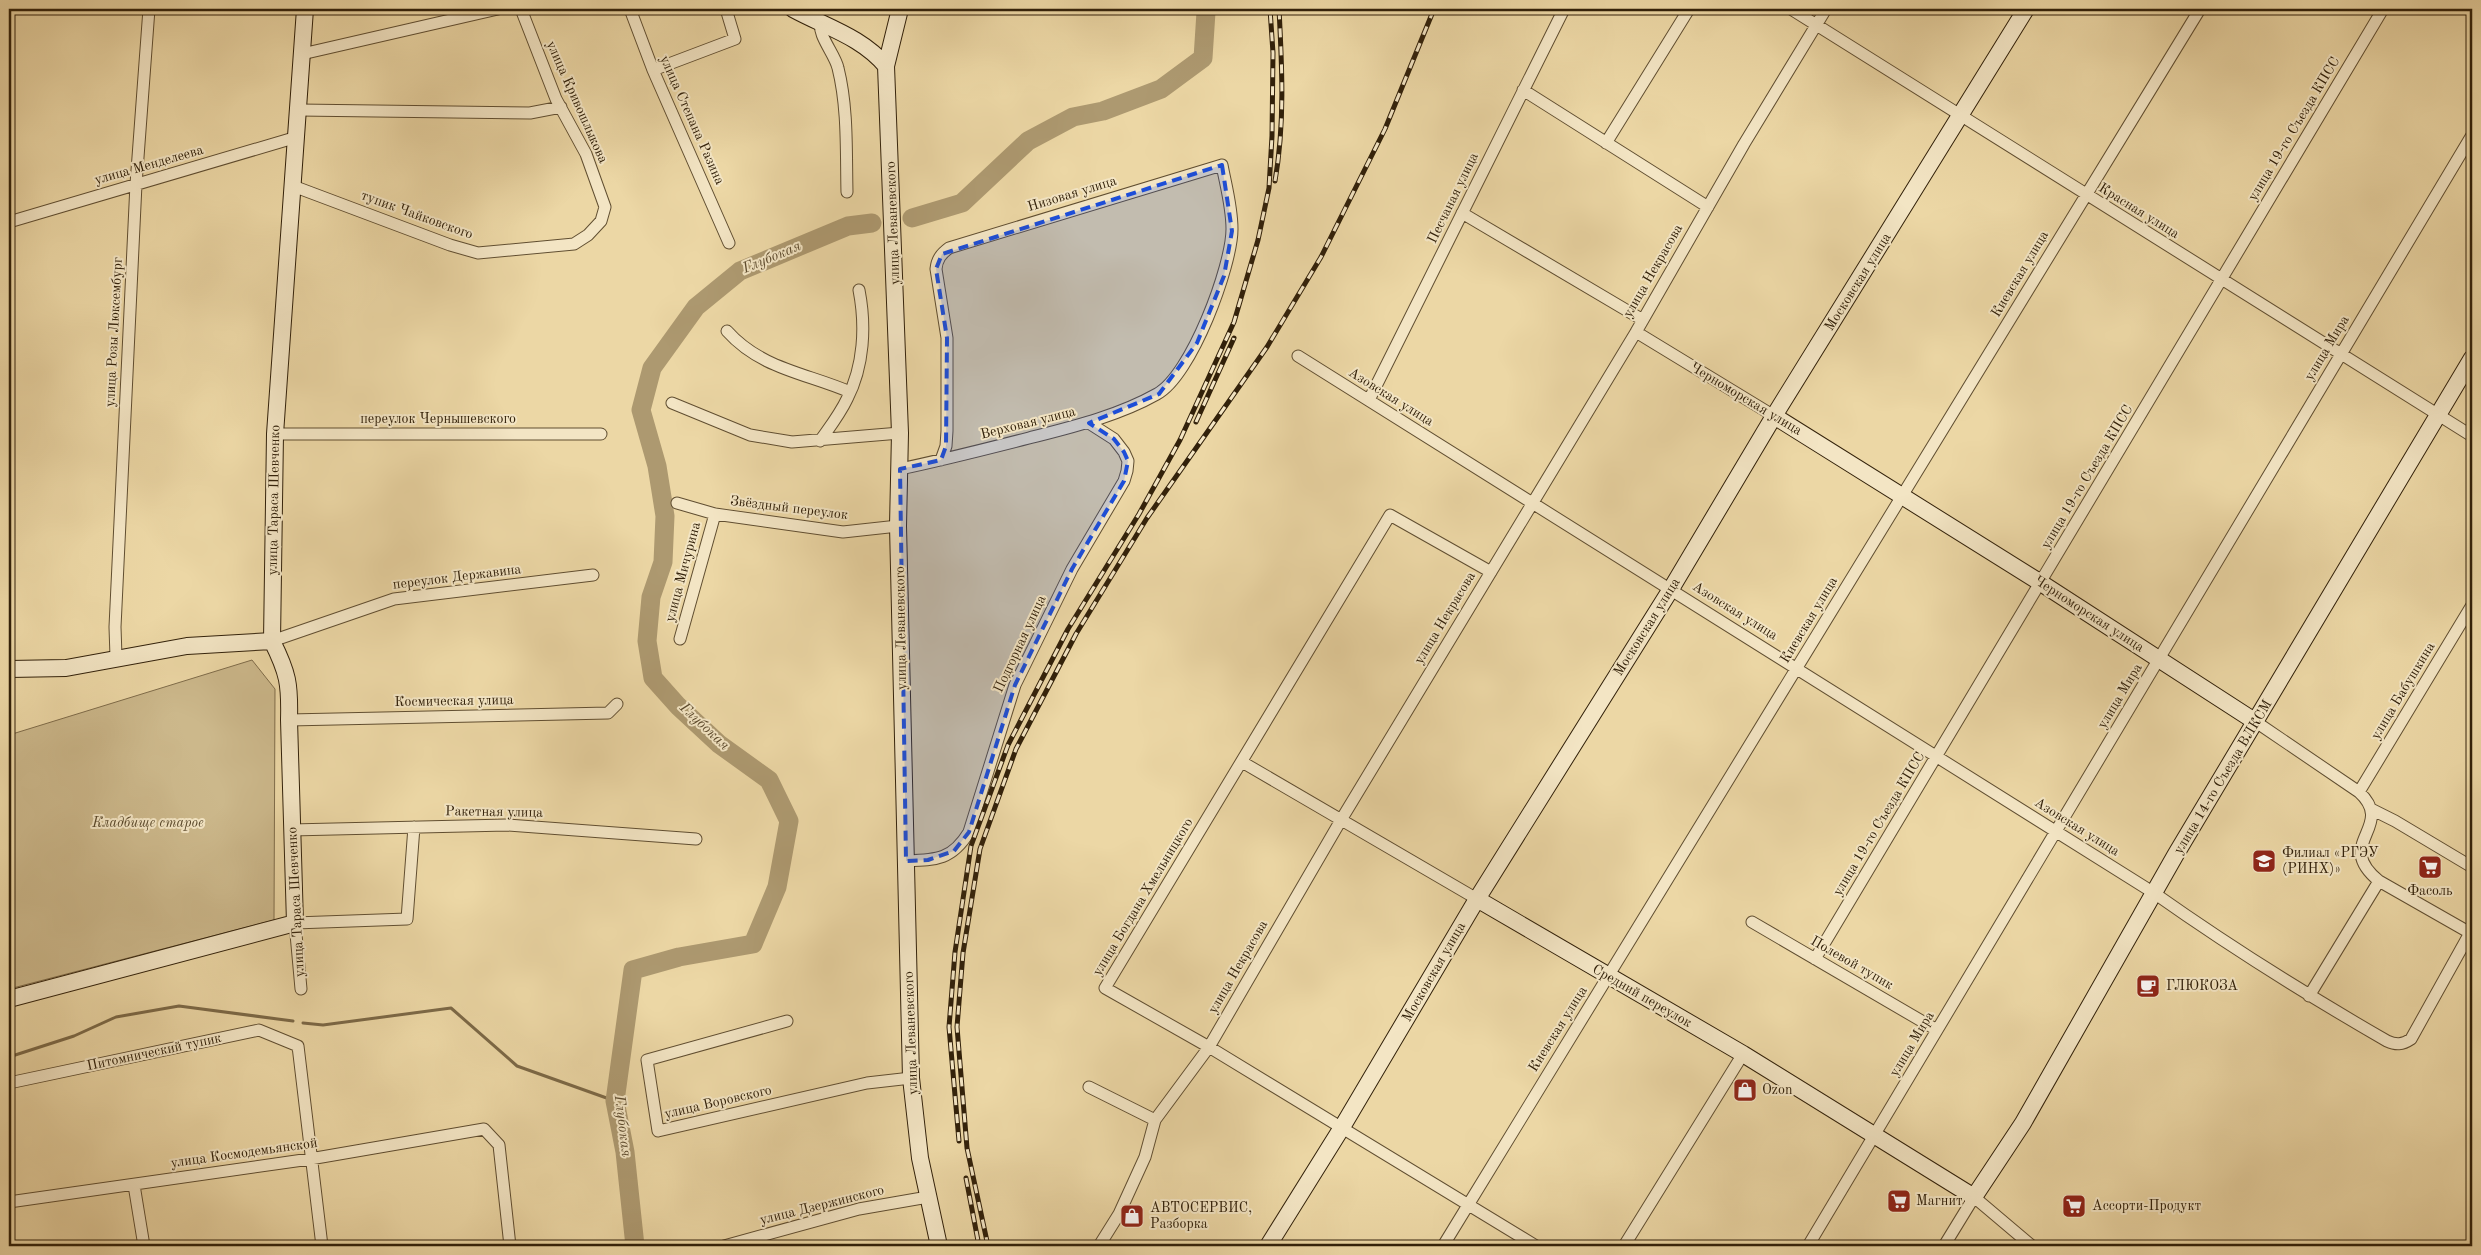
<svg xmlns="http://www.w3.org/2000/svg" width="2481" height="1255" viewBox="0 0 2481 1255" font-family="'Old Standard TT',serif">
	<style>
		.green { fill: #ccb88b; stroke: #7f6c4a }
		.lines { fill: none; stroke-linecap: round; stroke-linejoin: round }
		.stream { stroke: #7c6947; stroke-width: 3 }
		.river { stroke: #ad9970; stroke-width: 19 }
		.street-casing { stroke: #604e31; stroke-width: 13 }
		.secondary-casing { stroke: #32210a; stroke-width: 18 }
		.street { stroke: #f3e5c4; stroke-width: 11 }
		.secondary { stroke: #f3e5c4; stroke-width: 16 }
		.rail-casing { stroke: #32210a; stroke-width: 5 }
		.rail { stroke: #f3e5c4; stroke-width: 3; stroke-dasharray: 9; stroke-linecap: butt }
		.marked { fill: #1d4ed8; fill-opacity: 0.2; stroke: #1d4ed8; stroke-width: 4; stroke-dasharray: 10 6; stroke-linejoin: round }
		.labels { text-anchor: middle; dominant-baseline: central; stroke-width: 4; stroke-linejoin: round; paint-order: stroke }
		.street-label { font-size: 14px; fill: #32210a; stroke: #f3e5c4 }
		.park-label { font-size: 14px; font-style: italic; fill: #58472a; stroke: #f3e5c4 }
		.poi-label { font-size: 14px; fill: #32210a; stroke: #f3e5c4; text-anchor: start }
		.water-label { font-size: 15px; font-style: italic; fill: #5d4b2e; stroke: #f3e5c4 }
	</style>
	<rect width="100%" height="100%" fill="#ecd7a5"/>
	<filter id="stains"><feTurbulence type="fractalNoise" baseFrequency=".004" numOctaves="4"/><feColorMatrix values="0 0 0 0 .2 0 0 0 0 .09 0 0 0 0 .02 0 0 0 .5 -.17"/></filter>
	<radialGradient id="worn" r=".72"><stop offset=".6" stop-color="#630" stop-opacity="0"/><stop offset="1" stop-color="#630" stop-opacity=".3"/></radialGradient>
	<path class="green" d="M252 660 275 689 274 920 9 989V735Z"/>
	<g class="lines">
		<path class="stream" d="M303 1023 323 1025 451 1008 517 1066 615 1101
			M9 1057 74 1036 116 1017 179 1006 293 1021"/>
		<path class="river" d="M912 218 962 203 1028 141 1073 117 1103 111 1161 89 1203 58 1206 12 1204 9
			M635 1246 625 1152 615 1101 633 970 679 957 753 944 777 887 789 821 769 780 719 744 678 706 653 678 647 641 651 597 663 562 665 516 657 466 641 410 652 368 696 307 740 271 848 226 872 223"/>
		<g class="street-casing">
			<path id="street" d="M630 9 653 70 729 243
				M1791 9 2472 436
				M821 22C817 35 835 54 838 68 848 108 846 151 847 192
				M302 54 498 9
				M653 70 735 39 726 9
				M1523 90 1708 207
				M299 110 530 113 561 107
				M1606 143 1689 9
				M293 186 450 245 478 253 574 244 588 235 601 221 605 207 586 154 556 99 521 9
				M1462 213 1643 320
				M9 222 297 137
				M727 331C761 369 806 373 850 392
				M1636 332 1774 416
				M1298 356 2154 893C2229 946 2307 995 2387 1041 2396 1045 2402 1045 2411 1039L2470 933
				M1369 400 1564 9
				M672 403 750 435 792 442 900 433
				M275 434H601
				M820 441C829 428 840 414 847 399 864 366 866 326 859 290
				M900 469C943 460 986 449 1029 438 1072 427 1118 416 1157 394 1191 376 1232 266 1232 229 1232 207 1226 186 1222 165L949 248C941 254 937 259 936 269L947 338V431L946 446 941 460
				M677 503 715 514 843 532 898 526
				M1491 572 1390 515 1105 988 1209 1047 1536 1246
				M680 639 715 514
				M272 641 394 599 593 575
				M116 657 115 627 136 184 149 9
				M289 720 608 713 617 704
				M2256 722 2359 792C2397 827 2332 843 2379 881L2472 934
				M1242 762 1477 899
				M2359 792 2472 605
				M2373 810 2395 821 2472 867
				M291 830 507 825 696 839
				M906 861C936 860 952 860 969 832L1015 685 1072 569 1124 481 1127 471 1128 461 1124 452 1114 439 1089 423
				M1752 922 1937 1030
				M1815 959 2383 9
				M301 989 295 923 407 919 414 827
				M2309 996 2379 881
				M787 1021 647 1060 658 1131 867 1083 911 1078
				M9 1083 259 1030 298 1046 322 1246
				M1089 1087 1155 1120
				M134 1185 144 1246
				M9 1202 310 1159 484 1129 499 1145 510 1246
				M724 1246 859 1209 928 1197
				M1099 1246 1119 1214 1145 1157 1155 1120 1209 1047 1341 820 1636 332 1744 144 1826 9
				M1443 1246 2200 9
				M1624 1246 1743 1054
				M1808 1246 2472 135
				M1944 1246 1974 1197 2032 1246"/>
		</g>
		<g class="secondary-casing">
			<path id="secondary" d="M793 9C826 27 862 37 886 66
				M900 9 886 66 900 433 898 526 911 1078 920 1158 939 1246
				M1774 416 2041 583 2256 722
				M9 669 66 668 187 646 272 641
				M1477 899 1743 1054 1974 1197 2023 1123 2176 854 2472 358
				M9 999 295 923 289 720C290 684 288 673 272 641L275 434 305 9
				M1268 1246 1341 1129 1477 899 1671 589 1774 416 2026 9"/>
		</g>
		<use href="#street" class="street"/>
		<use href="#secondary" class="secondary"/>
		<g class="rail-casing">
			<path id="rail" d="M1275 181C1285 124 1282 66 1279 9
				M1196 422 1234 338
				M959 1141 949 1027 955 952 971 846 1008 745 1068 629 1139 514 1180 440 1234 322 1258 240 1269 188 1272 136 1273 53 1270 9
				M966 1178 979 1246
				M988 1246 967 1148 957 1027 963 953 980 849 1016 749 1076 634 1147 518 1267 347 1321 257 1385 129 1434 9"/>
		</g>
		<use href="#rail" class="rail"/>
	</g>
	<path class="marked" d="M1222 165 1232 231 1224 276 1197 343 1159 394 1089 423 1114 439 1124 452 1128 461 1124 481 1072 569 1015 685 969 832 954 851 928 860 906 861 900 469 941 460 946 446 947 338 936 269 942 254Z"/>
	<defs>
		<g id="university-square" transform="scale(1.25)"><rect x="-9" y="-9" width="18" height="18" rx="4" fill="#8f2418" stroke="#f3e5c4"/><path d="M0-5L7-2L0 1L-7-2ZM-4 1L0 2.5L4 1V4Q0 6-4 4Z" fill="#fff"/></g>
		<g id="supermarket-square" transform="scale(1.25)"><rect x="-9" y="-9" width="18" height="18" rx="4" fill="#8f2418" stroke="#f3e5c4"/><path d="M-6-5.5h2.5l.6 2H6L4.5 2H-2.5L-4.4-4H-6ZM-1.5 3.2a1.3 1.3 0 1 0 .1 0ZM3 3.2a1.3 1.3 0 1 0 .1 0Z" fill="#fff"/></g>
		<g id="cafe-square" transform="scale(1.25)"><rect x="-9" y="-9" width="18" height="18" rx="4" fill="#8f2418" stroke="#f3e5c4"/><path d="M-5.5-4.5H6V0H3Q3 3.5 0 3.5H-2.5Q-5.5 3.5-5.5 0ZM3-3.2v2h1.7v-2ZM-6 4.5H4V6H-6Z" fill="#fff"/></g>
		<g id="shop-square" transform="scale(1.25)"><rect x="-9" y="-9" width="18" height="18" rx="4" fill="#8f2418" stroke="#f3e5c4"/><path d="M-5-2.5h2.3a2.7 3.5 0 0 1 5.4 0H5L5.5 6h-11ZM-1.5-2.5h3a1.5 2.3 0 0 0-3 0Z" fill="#fff"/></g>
	</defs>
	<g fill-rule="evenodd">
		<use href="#university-square" x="2264" y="861"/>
		<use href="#supermarket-square" x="2430" y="867"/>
		<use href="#cafe-square" x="2148" y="986"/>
		<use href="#shop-square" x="1745" y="1090"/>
		<use href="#supermarket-square" x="1899" y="1201"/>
		<use href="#supermarket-square" x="2074" y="1206"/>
		<use href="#shop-square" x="1132" y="1216"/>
	</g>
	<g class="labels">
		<g class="street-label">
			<text transform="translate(577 102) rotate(66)">улица Кривошлыкова</text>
			<text transform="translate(692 120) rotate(66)">улица Степана Разина</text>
			<text transform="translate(2294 129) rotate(-59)">улица 19-го Съезда КПСС</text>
			<text transform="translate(149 165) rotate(-16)">улица Менделеева</text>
			<text transform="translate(1072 194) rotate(-17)">Низовая улица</text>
			<text transform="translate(1453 198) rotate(-64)">Песчаная улица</text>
			<text transform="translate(2139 211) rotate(32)">Красная улица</text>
			<text transform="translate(417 215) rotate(20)">тупик Чайковского</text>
			<text transform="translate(893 223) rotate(-92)">улица Леваневского</text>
			<text transform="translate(1653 271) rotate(-60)">улица Некрасова</text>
			<text transform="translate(2020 274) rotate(-59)">Киевская улица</text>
			<text transform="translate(1858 282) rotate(-58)">Московская улица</text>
			<text transform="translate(114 332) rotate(-87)">улица Розы Люксембург</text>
			<text transform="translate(2327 348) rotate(-59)">улица Мира</text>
			<text transform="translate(1391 397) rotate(32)">Азовская улица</text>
			<text transform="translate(1746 399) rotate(31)">Черноморская улица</text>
			<text x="438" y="419">переулок Чернышевского</text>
			<text transform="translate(1028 423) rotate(-14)">Верховая улица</text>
			<text transform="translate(2087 477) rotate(-59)">улица 19-го Съезда КПСС</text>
			<text transform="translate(274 500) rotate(-89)">улица Тараса Шевченко</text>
			<text transform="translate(789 508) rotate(7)">Звёздный переулок</text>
			<text transform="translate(683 572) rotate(-75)">улица Мичурина</text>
			<text transform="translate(457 577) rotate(-7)">переулок Державина</text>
			<text transform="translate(1735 611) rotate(32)">Азовская улица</text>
			<text transform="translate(2089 614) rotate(33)">Черноморская улица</text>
			<text transform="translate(1445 618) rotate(-59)">улица Некрасова</text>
			<text transform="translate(1809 620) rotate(-59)">Киевская улица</text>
			<text transform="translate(1647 627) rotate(-58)">Московская улица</text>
			<text transform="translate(901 628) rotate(-91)">улица Леваневского</text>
			<text transform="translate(1020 644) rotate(-65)">Подгорная улица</text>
			<text transform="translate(2403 691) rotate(-59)">улица Бабушкина</text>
			<text transform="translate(2120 696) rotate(-59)">улица Мира</text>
			<text transform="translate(454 701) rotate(-1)">Космическая улица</text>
			<text transform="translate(2223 777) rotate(-59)">улица 14-го Съезда ВЛКСМ</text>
			<text transform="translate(494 812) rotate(1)">Ракетная улица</text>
			<text transform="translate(1879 824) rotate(-59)">улица 19-го Съезда КПСС</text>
			<text transform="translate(2077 827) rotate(32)">Азовская улица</text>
			<text transform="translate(1143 897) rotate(-59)">улица Богдана Хмельницкого</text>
			<text transform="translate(296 902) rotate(-93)">улица Тараса Шевченко</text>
			<text transform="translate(1852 963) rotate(30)">Полевой тупик</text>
			<text transform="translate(1238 967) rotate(-60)">улица Некрасова</text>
			<text transform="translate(1434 972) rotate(-60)">Московская улица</text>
			<text transform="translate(1642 996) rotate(30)">Средний переулок</text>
			<text transform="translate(1558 1029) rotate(-58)">Киевская улица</text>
			<text transform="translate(911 1033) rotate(-92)">улица Леваневского</text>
			<text transform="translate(1912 1044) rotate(-59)">улица Мира</text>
			<text transform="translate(154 1052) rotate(-12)">Питомнический тупик</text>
			<text transform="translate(718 1102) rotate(-13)">улица Воровского</text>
			<text transform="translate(244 1153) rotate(-8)">улица Космодемьянской</text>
			<text transform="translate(822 1205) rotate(-14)">улица Дзержинского</text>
		</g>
		<g class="park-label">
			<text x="148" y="823">Кладбище старое</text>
		</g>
		<g class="poi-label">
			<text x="2282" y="853">Филиал «РГЭУ<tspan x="2282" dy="16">(РИНХ)»</tspan></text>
			<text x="2430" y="891" text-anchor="middle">Фасоль</text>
			<text x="2166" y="986">ГЛЮКОЗА</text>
			<text x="1762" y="1090">Ozon</text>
			<text x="1916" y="1201">Магнит</text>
			<text x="2092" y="1206">Ассорти-Продукт</text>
			<text x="1150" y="1208">АВТОСЕРВИС,<tspan x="1150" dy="16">Разборка</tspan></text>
		</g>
		<g class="water-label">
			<text transform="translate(772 258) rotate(-23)">Глубокая</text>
			<text transform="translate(704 727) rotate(43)">Глубокая</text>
			<text transform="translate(622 1126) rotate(83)">Глубокая</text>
		</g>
	</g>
	<rect width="2481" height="1255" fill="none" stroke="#ecd7a5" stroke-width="30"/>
	<rect x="10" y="10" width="2461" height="1235" fill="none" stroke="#32210a" stroke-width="2.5"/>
	<rect x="15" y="15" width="2451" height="1225" fill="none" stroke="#32210a"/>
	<rect width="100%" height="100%" filter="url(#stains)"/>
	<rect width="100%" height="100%" fill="url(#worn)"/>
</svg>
